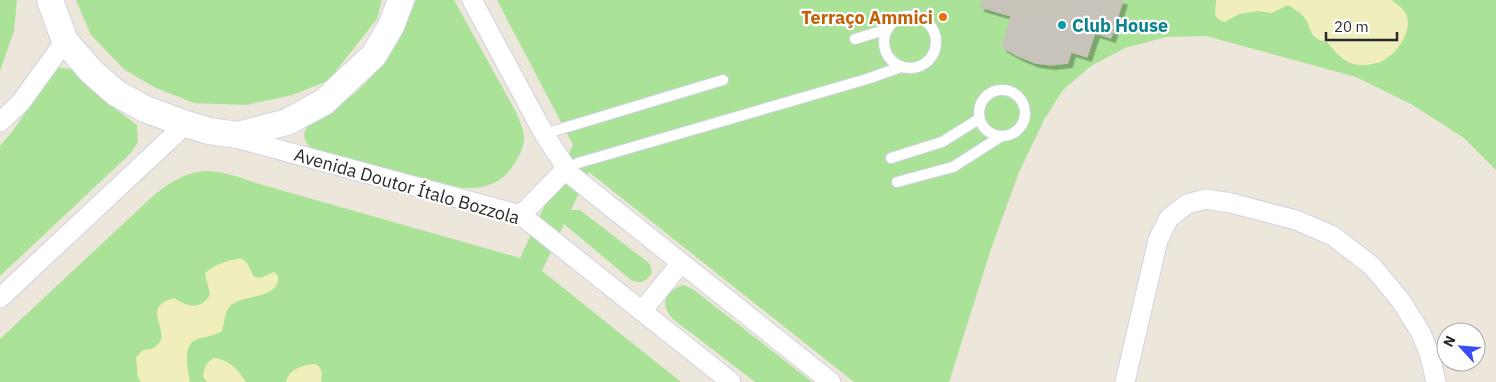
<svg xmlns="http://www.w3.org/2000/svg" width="1496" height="382" viewBox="0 0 1496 382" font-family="'IBM Plex Sans',sans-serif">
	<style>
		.green { fill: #aae298 }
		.sand { fill: #f1eebe }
		.building { fill: #c7c3bb; stroke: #c7c2b5; filter: url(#shadow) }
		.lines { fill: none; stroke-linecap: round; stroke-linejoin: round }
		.lane-casing { stroke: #d1d2e2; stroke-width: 12 }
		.street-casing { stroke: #d1d2e2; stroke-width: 21 }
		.secondary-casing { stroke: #d1d2e2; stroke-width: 28 }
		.lane { stroke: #fff; stroke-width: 10 }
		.street { stroke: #fff; stroke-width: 19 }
		.secondary { stroke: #fff; stroke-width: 26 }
		.food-dot { fill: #e8710a; stroke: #fff; stroke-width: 2 }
		.culture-dot { fill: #0f9aa8; stroke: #fff; stroke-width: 2 }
		.labels { text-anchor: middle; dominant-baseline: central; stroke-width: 4.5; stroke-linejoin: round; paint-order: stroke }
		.food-label { font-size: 18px; font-weight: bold; fill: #c56008; stroke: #fff; text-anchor: end }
		.culture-label { font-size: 18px; font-weight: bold; fill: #0d838f; stroke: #fff; text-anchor: start }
		.street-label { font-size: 18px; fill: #292929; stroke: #fff }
	</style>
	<defs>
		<filter id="shadow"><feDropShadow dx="4.5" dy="4.5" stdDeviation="0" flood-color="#0004"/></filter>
	</defs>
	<rect width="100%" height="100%" fill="#ece6db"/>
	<path class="green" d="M0 0H17L14 31 0 71Z
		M76 0H382L377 19 328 81 292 95 246 105 194 103 156 88 125 70 91 35Z
		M416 0H454L516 112C519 120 524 129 524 138 524 146 521 152 517 159 505 182 488 189 462 188L315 151C308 146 301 138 306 129 311 120 340 105 350 97 382 72 401 38 416 0Z
		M497 0H1496V170L1464 138 1411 104 1356 77 1206 36 1166 37 1125 48 1091 66 1063 90 1045 118 1019 172 991 249 949 382H854L589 172 571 210H580L650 264 652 272C647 282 640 284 631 280L564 224 542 271 681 382H0V339L153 196C193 164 210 167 256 183L520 258 573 145Z
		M57 67 70 69 105 101 137 125 138 142 131 153 0 276V146L12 132Z
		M684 285 694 290 812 382H755L673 319C659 304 665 290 684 285Z"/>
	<path class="sand" d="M1216 0H1392C1397 5 1406 10 1407 17 1412 34 1393 59 1377 63 1370 65 1360 66 1353 64 1342 61 1334 50 1327 42 1307 38 1314 30 1304 17 1300 12 1294 9 1288 5L1271 13 1258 11 1239 14 1225 22 1219 20 1215 15Z
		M241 258 247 263 254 277 260 278 274 272 278 276C280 300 244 294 231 305 224 312 225 322 222 331 211 338 202 336 195 340 182 347 188 370 190 382H141L138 378 136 357 143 350C153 350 157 347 162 338 160 317 147 306 174 298 188 307 201 311 210 294L205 274C213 264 228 261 241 258Z
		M213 358C229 359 238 370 246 382H207L203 377C204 368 206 363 213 358Z
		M314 364C323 367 322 373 321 382H286C289 369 302 365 314 364Z"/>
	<path class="building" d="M982 0H1123L1111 38 1095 33 1087 57 1071 52 1068 63 1051 65 1035 63 1018 56 1002 47 1011 16 980 7Z"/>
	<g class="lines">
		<g class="lane-casing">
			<path id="lane" d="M884 42a26 26 0 1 1 52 0a26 26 0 1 1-52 0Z
				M855 39 888 29
				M979 113a23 23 0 1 1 46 0a23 23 0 1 1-46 0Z
				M544 134 723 80
				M891 158 942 142 979 119
				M566 169 578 163 867 79 901 67
				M897 182 953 167 1000 137"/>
		</g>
		<g class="street-casing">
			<path id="street" d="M472 0 544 134 571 175 831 382
				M0 122 21 102 65 41
				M232 137 521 215 731 382
				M521 215 566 169
				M0 298 186 124
				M642 311 681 263
				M1125 382 1158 240 1169 218 1187 204 1206 199 1231 203 1296 220 1333 236 1372 266 1401 301 1421 333 1430 356 1436 382"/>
		</g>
		<g class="secondary-casing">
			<path id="secondary" d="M50 0 65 41 91 71 116 93 145 109 186 124 209 131 238 135 287 122 324 102 374 55 391 26 401 0"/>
		</g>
		<use href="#lane" class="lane"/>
		<use href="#street" class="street"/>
		<use href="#secondary" class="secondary"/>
	</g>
	<circle class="food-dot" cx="943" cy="17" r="5"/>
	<circle class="culture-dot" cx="1062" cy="25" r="5"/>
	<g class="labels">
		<g class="food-label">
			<text x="933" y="17">Terraço Ammici</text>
		</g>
		<g class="culture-label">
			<text x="1072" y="25">Club House</text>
		</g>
		<g class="street-label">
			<text transform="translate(407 186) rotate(16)">Avenida Doutor Ítalo Bozzola</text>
		</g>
	</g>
	<g transform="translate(1461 347) rotate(296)"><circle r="24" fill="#ffffff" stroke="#a9a9a9"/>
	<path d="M0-4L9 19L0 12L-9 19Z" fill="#3b4cf9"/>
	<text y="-8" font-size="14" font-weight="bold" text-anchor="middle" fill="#292929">N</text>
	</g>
	<path d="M1326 32v8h71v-8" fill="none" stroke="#292929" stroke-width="2.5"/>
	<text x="1334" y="32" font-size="15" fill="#292929" stroke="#ffffff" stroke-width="4" paint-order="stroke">20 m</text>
</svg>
